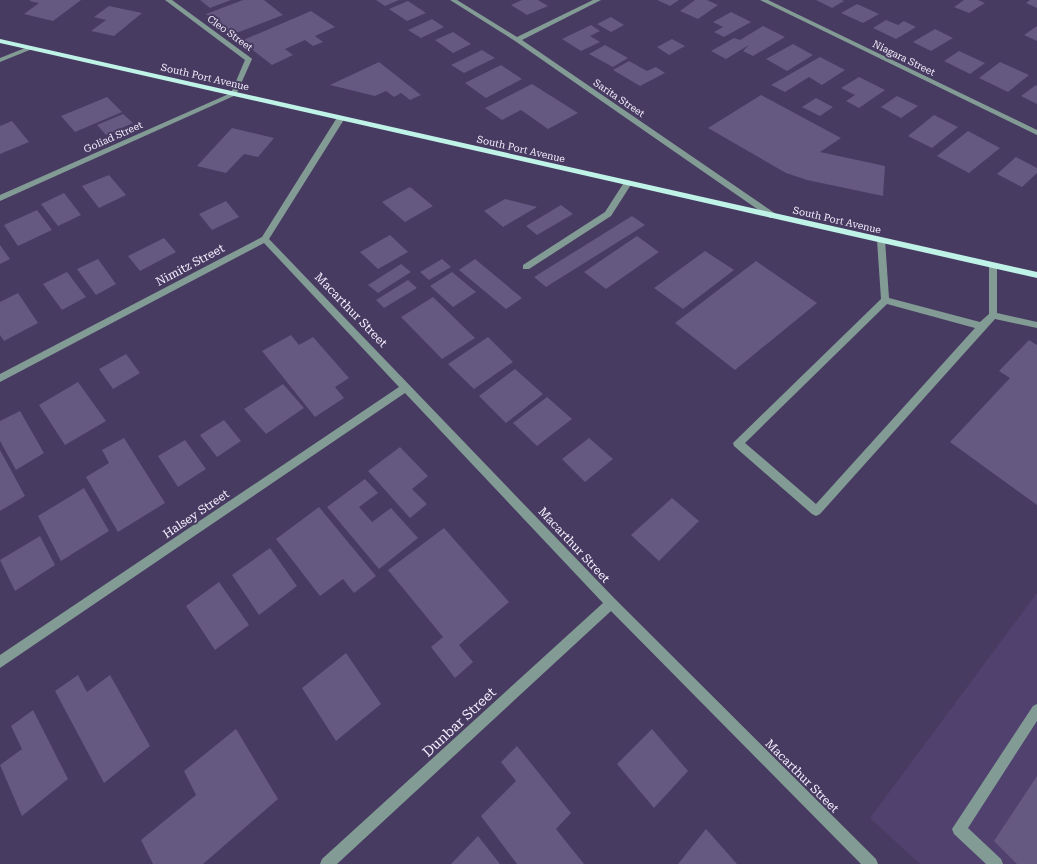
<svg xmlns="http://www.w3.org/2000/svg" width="1037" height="864" viewBox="0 0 1037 864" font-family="'Roboto Serif',serif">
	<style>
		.built { fill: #50416e }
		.building { fill: #655881 }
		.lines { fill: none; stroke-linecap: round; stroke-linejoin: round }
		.minor { fill: #829c95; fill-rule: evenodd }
		.major { fill: #bff3e7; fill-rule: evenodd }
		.labels { text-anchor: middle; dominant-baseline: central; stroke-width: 4; stroke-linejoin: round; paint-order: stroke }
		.far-street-label { font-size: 10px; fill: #f4effe; stroke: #483b61 }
		.street-label { font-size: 12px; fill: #f4effe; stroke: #483b61 }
		.near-street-label { font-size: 14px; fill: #f4effe; stroke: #483b61 }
	</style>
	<rect width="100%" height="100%" fill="#483b61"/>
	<path class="built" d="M1037 593V864H920L870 818Z"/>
	<path class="building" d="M31 0H81L53 21 24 14 39 3 29 1Z
		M200 0H231L210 8Z
		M243 0H264L283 15 231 35 206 14Z
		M376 0H399L385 6Z
		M522 0H538L548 6 527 15 511 5Z
		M657 0H679L670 6Z
		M695 0H707L718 5 698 19 680 11Z
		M816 0H842L844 1 832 8Z
		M964 0H978L985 3 969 13 954 7Z
		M1030 0H1037V8L1026 3Z
		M408 1 426 13 407 21 389 9Z
		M857 4 879 14 863 23 841 13Z
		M109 6 142 13 114 36 91 31 106 20 94 17Z
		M311 11 335 27 315 36 323 42 313 46 305 40 285 49 293 55 272 65 241 41Z
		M731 12 751 22 724 37 714 32 723 27 713 22Z
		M611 17 624 25 611 32 597 24Z
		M432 19 444 27 421 38 408 30Z
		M886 20 898 25 904 21 916 27 896 39 873 28Z
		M591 25 600 31 590 36 600 42 581 51 562 39Z
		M763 26 785 37 753 56 743 51 749 45 726 59 711 51 734 38 740 40Z
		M1037 26V41L1024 35Z
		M935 29 953 38 931 51 913 42Z
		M453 32 471 44 453 53 435 40Z
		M672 39 685 46 669 55 657 47Z
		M793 44 813 55 787 71 766 59Z
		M605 45 628 58 613 67 589 54Z
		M482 50 495 58 464 73 451 65Z
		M959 51 985 63 970 74 944 61Z
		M820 57 845 70 822 85 809 77 785 92 771 85Z
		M629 61 647 71 656 67 665 73 640 86 613 70Z
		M379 62 421 95 410 100 401 93 394 97 386 91 375 96 330 85Z
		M1000 62 1029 75 1008 92 979 78Z
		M501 65 522 79 486 98 465 83Z
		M859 77 885 90 859 108 846 101 855 95 841 88Z
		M532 84 578 113 548 129 521 110 502 120 485 108Z
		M1036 85 1037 86V104L1021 96Z
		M761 95 841 138 820 152 885 166 883 196 807 180 786 173 708 128Z
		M897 96 918 106 901 118 881 107Z
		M107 97 122 112 75 132 61 116Z
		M816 98 833 107 820 116 802 107Z
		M123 114 133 123 106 135 97 125Z
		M934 115 958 127 932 148 908 136Z
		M12 121 29 142 0 154V126Z
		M232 128 274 138 258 157 244 154 226 173 197 166Z
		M968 131 1000 148 969 173 937 156Z
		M1016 157 1037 168V173L1022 187 997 174Z
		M109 175 126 195 99 208 82 186Z
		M410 187 433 206 405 222 382 202Z
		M64 193 81 215 58 226 41 204Z
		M505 199 537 207 503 227 484 211Z
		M226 201 239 217 212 230 199 214Z
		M561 205 573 214 537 235 526 226Z
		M37 210 52 230 18 246 4 225Z
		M632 216 645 225 546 287 534 277Z
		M390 235 408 252 378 269 360 252Z
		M637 236 659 252 606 289 584 272Z
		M164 238 176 252 140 271 128 256Z
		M0 245 10 259 0 264Z
		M705 251 734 270 683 309 654 288Z
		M98 259 116 284 96 295 77 269Z
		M442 259 451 267 429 280 420 272Z
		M475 259 522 298 506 309 459 270Z
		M756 261 817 303 735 370 675 323Z
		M401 264 411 272 378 293 368 285Z
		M67 272 86 297 62 310 43 284Z
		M452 272 476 292 453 307 430 286Z
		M408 280 417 288 384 308 376 300Z
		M18 293 38 323 4 341 0 335V302Z
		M433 297 475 338 442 359 401 317Z
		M291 335 299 345 313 337 349 378 335 387 344 398 315 417 262 351Z
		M488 337 513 362 474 389 448 364Z
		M1029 340 1037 345V505L950 442 1010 378 999 371Z
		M126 354 140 373 113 389 99 369Z
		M515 369 543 394 506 423 479 396Z
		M78 382 106 421 65 445 39 405Z
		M283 384 304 408 266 434 244 409Z
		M547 397 572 419 537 446 513 423Z
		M20 411 44 453 16 470 0 441V421Z
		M224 420 241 441 217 457 200 435Z
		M124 438 165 503 118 532 86 477 109 463 102 450Z
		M589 438 613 459 585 482 562 459Z
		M185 440 206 469 178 487 158 456Z
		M400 447 428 476 412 489 427 504 410 518 368 471Z
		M0 450 25 496 0 511Z
		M365 479 378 493 359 507 372 522 391 508 418 538 379 569 327 507Z
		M84 488 109 531 61 561 38 516Z
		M672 498 699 521 659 561 631 535Z
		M319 507 376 576 354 593 343 579 320 596 276 539Z
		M444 528 509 602 459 645 473 662 455 678 431 647 443 637 388 570Z
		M40 536 55 565 15 591 0 560Z
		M270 548 297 586 259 615 232 575Z
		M219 582 249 625 215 650 186 606Z
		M346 653 381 704 336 741 302 688Z
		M78 675 87 692 110 675 150 746 104 783 55 691Z
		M33 710 68 779 22 816 0 765 22 749 11 726Z
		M236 729 278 799 203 864H153L141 840 196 795 184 771Z
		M652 729 688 771 654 808 617 764Z
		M517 746 571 813 556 829 584 864H517L481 816 516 781 501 762Z
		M1037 776V864H1017L994 841Z
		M706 829 737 864H678Z
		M478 836 500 864H451Z"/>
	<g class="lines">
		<path class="minor" d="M165 0H172L251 58 252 59 236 95 0 201V195L231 93 245 60Z
			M450 0H457L517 37 593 0H601L522 40 776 214V218H770L515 41Z
			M760 0H768L1037 130V135Z
			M30 46 33 48 32 49 0 62V58Z
			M338 116 345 118 269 239 615 599 876 859 878 864H861L611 611 337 864H320L322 859 603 603 405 393 0 668V655L399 387 264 243 0 382V374L262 237Z
			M628 180 632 183 611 216 529 269H523V265L605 212 625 181Z
			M881 237 885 240 889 298 980 322 989 314V266L993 263 997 266V313L1037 322V328L995 319 820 514 816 516 812 514 734 446 733 443 881 299 877 240ZM887 304 975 328 816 504 745 443Z
			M1037 704V721L968 828 1001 859 1003 864H986L954 834 952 829 1033 706Z"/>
		<path class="major" d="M0 39 1037 272V278L0 43Z"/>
	</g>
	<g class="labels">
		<g class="far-street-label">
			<text transform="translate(230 33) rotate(36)">Cleo Street</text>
			<text transform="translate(904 58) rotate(26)">Niagara Street</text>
			<text transform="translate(205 77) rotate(13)">South Port Avenue</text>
			<text transform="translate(619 98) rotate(34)">Sarita Street</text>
			<text transform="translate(113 137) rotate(-24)">Goliad Street</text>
			<text transform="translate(521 149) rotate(13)">South Port Avenue</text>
			<text transform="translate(837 220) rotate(13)">South Port Avenue</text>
		</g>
		<g class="street-label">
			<text transform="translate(190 265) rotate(-28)">Nimitz Street</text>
			<text transform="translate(351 310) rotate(46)">Macarthur Street</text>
			<text transform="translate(196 514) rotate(-34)">Halsey Street</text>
			<text transform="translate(574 545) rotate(47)">Macarthur Street</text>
			<text transform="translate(802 776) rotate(45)">Macarthur Street</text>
		</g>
		<g class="near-street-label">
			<text transform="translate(459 722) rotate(-43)">Dunbar Street</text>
		</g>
	</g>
</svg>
